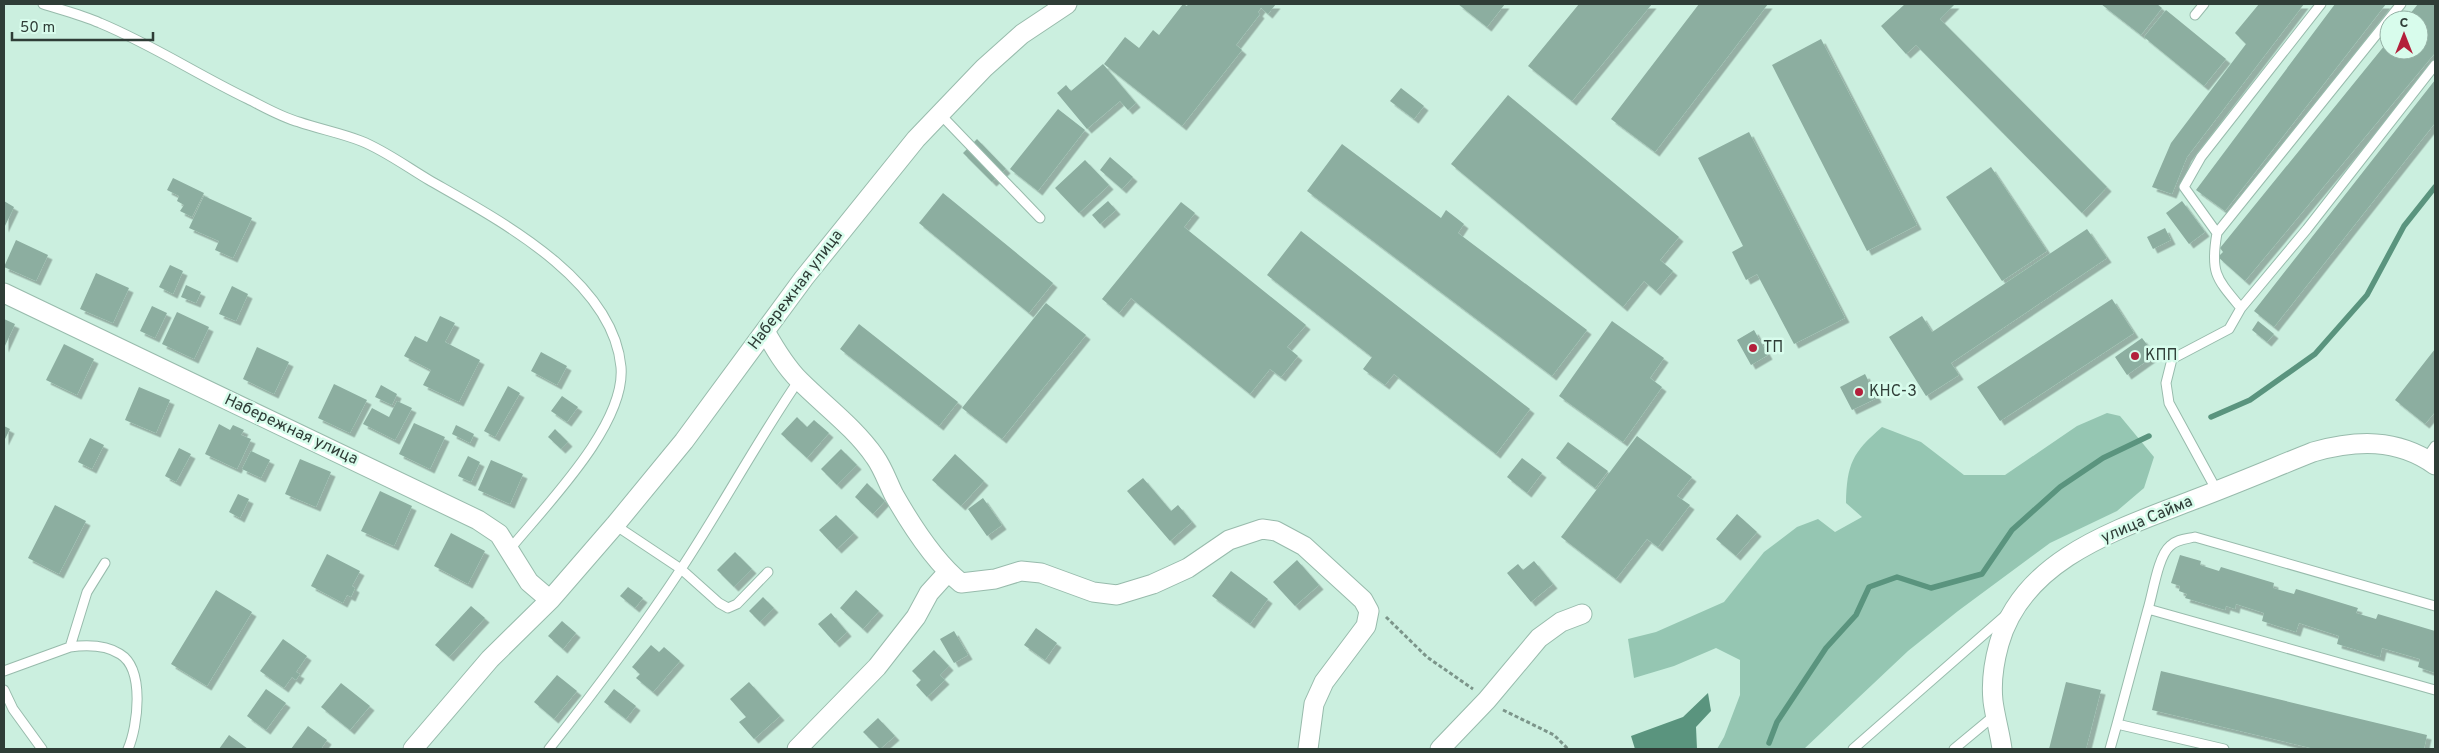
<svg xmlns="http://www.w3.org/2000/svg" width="2439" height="753" viewBox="0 0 2439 753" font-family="Overpass,sans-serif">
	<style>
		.green { fill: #95c6b2 }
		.water { fill: #5a947e }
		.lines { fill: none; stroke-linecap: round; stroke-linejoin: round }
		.stream { stroke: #5a947e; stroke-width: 5.5 }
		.building { fill: #8caea0; filter: url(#shadow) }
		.service-casing { stroke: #98bbac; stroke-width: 11 }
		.minor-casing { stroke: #98bbac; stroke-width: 21 }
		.path { stroke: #7c958a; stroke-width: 3; stroke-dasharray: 4 2.5; stroke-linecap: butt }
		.service { stroke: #fff; stroke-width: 9 }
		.minor { stroke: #fff; stroke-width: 19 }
		.poi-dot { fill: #b3203b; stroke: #d8fcec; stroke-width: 2 }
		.labels { text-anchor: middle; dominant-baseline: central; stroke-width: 5; stroke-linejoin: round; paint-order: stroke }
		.street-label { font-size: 16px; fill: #2f3d37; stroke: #d8fcec }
		.poi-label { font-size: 16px; fill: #2f3d37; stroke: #d8fcec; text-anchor: start }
	</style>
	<defs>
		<filter id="shadow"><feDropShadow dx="4.5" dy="4.5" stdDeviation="0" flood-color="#0004"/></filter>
	</defs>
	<rect width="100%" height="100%" fill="#cbefdf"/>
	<path class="green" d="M2107 413 2120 416 2154 457 2144 488 2117 511 2050 543 1958 611 1908 651 1804 749H1717L1724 737 1740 695V660L1716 648 1674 666 1634 678 1628 639 1656 632 1724 602 1764 552 1797 527 1818 519 1835 532 1862 517 1846 503C1847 464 1852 453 1882 427L1921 442 1964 475H2005L2077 426Z"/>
	<path class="water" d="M1708 693 1711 711 1696 727 1697 749H1635L1631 736 1683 717Z"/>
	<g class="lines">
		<path class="stream" d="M2211 417 2250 400 2315 354 2367 295 2404 226 2435 187
			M1769 743 1777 722 1826 648 1856 615 1869 587 1897 577 1931 588 1982 574 2012 530 2060 487 2103 458 2149 436"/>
	</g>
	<path class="building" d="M1183 4 1187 6 1188 4H1276L1268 14 1261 8 1258 12 1260 14 1236 45 1242 50 1182 126 1104 64 1125 37 1139 48 1153 30 1159 35Z
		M1458 4H1505L1487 27Z
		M1579 4H1652L1572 101 1528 66Z
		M1699 4H1768L1655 152 1611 119Z
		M1905 4H1955L1940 19 2107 187 2082 213 1916 45 1906 54 1881 26Z
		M2101 4H2157L2162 8 2141 35Z
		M2259 4H2304L2187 157 2172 194 2152 187 2171 143 2246 44 2235 33Z
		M2335 4H2386L2225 211 2196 190Z
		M2418 4H2435V53L2245 281 2218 257 2223 252 2220 248 2389 40V50H2419V20H2405Z
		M2166 10 2226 59 2204 86 2144 37Z
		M1821 39 1917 225 1867 251 1772 65Z
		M1103 64 1136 103 1128 110 1120 101 1087 129 1057 93 1066 85 1071 91Z
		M2435 80V123L2274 327 2254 311Z
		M1401 88 1424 106 1414 119 1390 101Z
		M1508 95 1679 237 1660 260 1673 271 1656 291 1644 281 1623 307 1451 164Z
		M1058 109 1085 130 1038 191 1010 169Z
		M1749 132 1845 318 1794 344 1757 274 1746 280 1732 252 1743 246 1698 158Z
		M977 139 1006 169 992 182 963 153Z
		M1342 144 1441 218 1446 210 1464 224 1458 233 1587 330 1552 376 1307 191Z
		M1110 157 1133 177 1122 189 1100 170Z
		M1085 160 1109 185 1079 213 1055 188Z
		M1991 167 2047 251 2002 281 1946 197Z
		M173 178 204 193 192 217 180 211 184 205 177 201 179 196 167 190Z
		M943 193 1053 283 1029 313 919 223Z
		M204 196 252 218 233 258 215 250 219 241 189 228Z
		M4 201 14 207 4 228Z
		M1108 201 1116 210 1100 224 1092 215Z
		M2182 201 2205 232 2189 244 2166 213Z
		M1181 202 1195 213 1184 227 1306 325 1287 347 1298 356 1281 377 1270 369 1250 394 1131 298 1119 313 1102 299Z
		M2165 228 2171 240 2153 249 2147 237Z
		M2087 229 2107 258 1951 363 1959 375 1926 396 1889 337 1922 316 1932 332Z
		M1301 231 1530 409 1496 454 1394 374 1385 385 1363 369 1372 357 1267 275Z
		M16 240 48 255 36 281 4 267Z
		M170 265 183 271 173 294 159 287Z
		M96 273 129 288 113 323 80 309Z
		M186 285 201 292 196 303 181 297Z
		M232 286 248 294 236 321 219 314Z
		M2112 299 2134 333 2000 421 1977 387Z
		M1046 303 1086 335 1002 439 962 408Z
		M152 306 167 313 155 338 140 331Z
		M177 312 209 327 194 359 162 344Z
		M440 316 455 323 445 342 480 360 459 402 423 385 431 370 404 356 415 336 427 342Z
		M4 319 15 324 4 348Z
		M1612 321 1664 358 1650 378 1662 387 1623 442 1559 396Z
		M2258 321 2274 334 2267 342 2252 330Z
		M859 324 958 402 939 426 840 349Z
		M1754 330 1768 355 1751 365 1737 340Z
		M2142 338 2155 355 2127 375 2115 357Z
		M64 344 94 359 77 395 46 380Z
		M257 347 289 362 274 394 243 379Z
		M2435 349V412L2425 424 2395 400Z
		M541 352 567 366 557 385 531 371Z
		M1865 374 1877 398 1852 410 1840 387Z
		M334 384 367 400 350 433 318 418Z
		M381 385 397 394 392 405 375 397Z
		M508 386 520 393 495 437 484 431Z
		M139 387 170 400 156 433 125 420Z
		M562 396 578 407 567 422 551 411Z
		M397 401 412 408 395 440 363 424 372 408 389 417Z
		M797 417 807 427 814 420 829 433 807 458 781 434Z
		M414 423 445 437 430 469 399 454Z
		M219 424 230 430 233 425 244 430 241 435 251 439 237 469 205 454Z
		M456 425 474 434 470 443 452 434Z
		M4 426 10 429 4 441Z
		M555 429 568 442 561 449 548 437Z
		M1637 436 1692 477 1677 496 1690 505 1658 547 1647 539 1616 579 1561 537Z
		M90 438 104 445 92 469 78 462Z
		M1568 442 1608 471 1595 488 1556 458Z
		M179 448 191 454 176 482 165 476Z
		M841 449 857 465 837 485 821 469Z
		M251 451 270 460 261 478 242 469Z
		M955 454 984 481 961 506 932 480Z
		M468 456 480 462 471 482 458 476Z
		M1522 458 1542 473 1527 493 1507 477Z
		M300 459 331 472 316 507 285 494Z
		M491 460 523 474 510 504 478 490Z
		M1143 478 1171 511 1178 505 1192 522 1170 541 1127 491Z
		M867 483 885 501 873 514 855 497Z
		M380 491 412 506 394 546 361 531Z
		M238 494 249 499 240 518 229 512Z
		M983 498 1002 525 987 536 968 509Z
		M55 505 86 521 59 574 28 558Z
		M1737 514 1757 532 1736 556 1716 539Z
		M836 515 854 533 837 549 819 530Z
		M451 533 485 551 468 584 434 566Z
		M735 552 752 569 734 587 717 570Z
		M327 554 360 571 352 586 355 588 351 597 347 595 343 603 311 586Z
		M2180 555 2201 561 2200 565 2219 571 2221 567 2274 583 2273 588 2294 594 2296 589 2358 608 2356 613 2376 619 2378 614 2435 631V673L2418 667 2420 659 2382 648 2380 657 2337 644 2339 636 2299 623 2296 632 2262 621 2264 613 2236 604 2235 609 2226 606 2225 610 2185 598 2187 594 2179 591 2180 586 2171 583Z
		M1297 560 1319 585 1295 606 1273 582Z
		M1534 561 1553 584 1531 602 1507 573 1518 564 1523 570Z
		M1231 571 1268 599 1250 624 1212 596Z
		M628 587 643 598 635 608 620 596Z
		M216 590 252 612 207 686 171 664Z
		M856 590 879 611 863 629 840 608Z
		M763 597 774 608 760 622 749 611Z
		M471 606 485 618 449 657 435 645Z
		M831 613 847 632 835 643 818 624Z
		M562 621 576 633 563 649 548 636Z
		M1036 628 1057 643 1045 660 1024 645Z
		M954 631 968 655 954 663 940 639Z
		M283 639 307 656 296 672 300 674 296 680 292 677 284 688 260 671Z
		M651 645 659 652 664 647 680 661 653 692 636 678 640 674 632 667Z
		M934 650 949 666 940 675 945 680 927 697 916 685 921 680 912 671Z
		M2161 671 2427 735 2424 749H2315L2152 710Z
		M557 675 577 691 554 719 534 702Z
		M749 682 780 716 754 739 739 722 746 717 730 699Z
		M2066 682 2101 690 2086 749H2049Z
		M341 683 370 706 350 730 321 707Z
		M266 689 286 703 266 730 247 716Z
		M614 689 636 706 626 719 604 702Z
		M878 718 895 736 880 749 863 732Z
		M308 726 327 740 321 749H291Z
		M229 735 248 749H219Z"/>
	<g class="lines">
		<g class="service-casing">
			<path id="service" d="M43 4C62 10 82 15 100 23 151 44 198 75 248 99 264 107 281 117 299 122 319 129 341 133 361 141 384 150 407 167 429 180 497 219 613 279 621 367 626 425 545 506 510 549
				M2195 15 2204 4
				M940 114 1040 218
				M2217 233 2401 4
				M2241 308C2216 278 2210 273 2217 233L2184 187 2201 157 2321 4
				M2426 459 2435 446
				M2217 491 2169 403 2166 383 2172 359 2229 329 2241 308 2307 229 2435 65
				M615 525 681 569 719 603 728 608 737 604 768 572
				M2148 609C2153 593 2158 556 2170 546 2177 539 2187 539 2195 537L2435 606
				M70 647C85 645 106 645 120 654 145 669 138 726 128 749
				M4 671 70 647 87 592 105 563
				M4 690 13 709 42 749
				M549 749C595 691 640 631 681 569 722 507 757 441 799 380
				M1853 749 2006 615
				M1954 749 1995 715
				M2110 749 2117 724
				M2224 749 2117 724 2148 609 2435 690"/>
		</g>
		<g class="minor-casing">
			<path id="minor" d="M4 293 478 520 499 534 529 582 550 600
				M765 331C775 349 785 366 800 381 825 406 855 428 875 457 883 468 888 483 894 495 910 523 936 563 961 583L995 579 1021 571 1041 573 1093 592 1117 595 1153 584 1188 568 1229 540 1262 529 1276 531 1304 546 1363 600 1369 611 1366 626 1324 682 1314 704 1308 749
				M413 749 490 659 550 600 615 525 684 441 804 278 916 139 984 68 1022 34 1067 4
				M797 749 877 667 916 617 929 593 948 572
				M1440 749 1487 700 1539 638 1561 622 1582 614
				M2002 749C2000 733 1995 717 1993 701 1991 682 1994 662 1999 644 2023 558 2119 529 2193 500 2233 485 2273 468 2313 452 2356 440 2397 438 2435 465"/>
		</g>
		<path class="path" d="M1386 617 1427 657 1473 689
			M1503 710 1554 735 1568 749"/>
		<use href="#service" class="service"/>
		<use href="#minor" class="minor"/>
	</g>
	<g class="poi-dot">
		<circle cx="1753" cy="348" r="5"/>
		<circle cx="2135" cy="356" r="5"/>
		<circle cx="1859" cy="392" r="5"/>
	</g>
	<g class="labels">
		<g class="street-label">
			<text transform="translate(796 290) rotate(-53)">Набережная улица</text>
			<text transform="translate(291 430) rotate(25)">Набережная улица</text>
			<text transform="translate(2147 520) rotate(-23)">улица Сайма</text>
		</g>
		<g class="poi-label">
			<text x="1763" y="348">ТП</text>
			<text x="2145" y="356">КПП</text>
			<text x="1869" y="392">КНС-3</text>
		</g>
	</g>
	<rect width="2439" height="753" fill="none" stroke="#2f3d37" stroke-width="10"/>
	<g transform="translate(2404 35)"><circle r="24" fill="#d8fcec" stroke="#94b0a4"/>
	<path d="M0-4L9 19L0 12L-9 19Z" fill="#b3203b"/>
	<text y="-8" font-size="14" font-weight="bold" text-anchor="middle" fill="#2f3d37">С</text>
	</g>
	<path d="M12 32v8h141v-8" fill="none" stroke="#2f3d37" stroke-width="2.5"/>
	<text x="20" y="32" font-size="15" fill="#2f3d37" stroke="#d8fcec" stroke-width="4" paint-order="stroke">50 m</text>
</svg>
